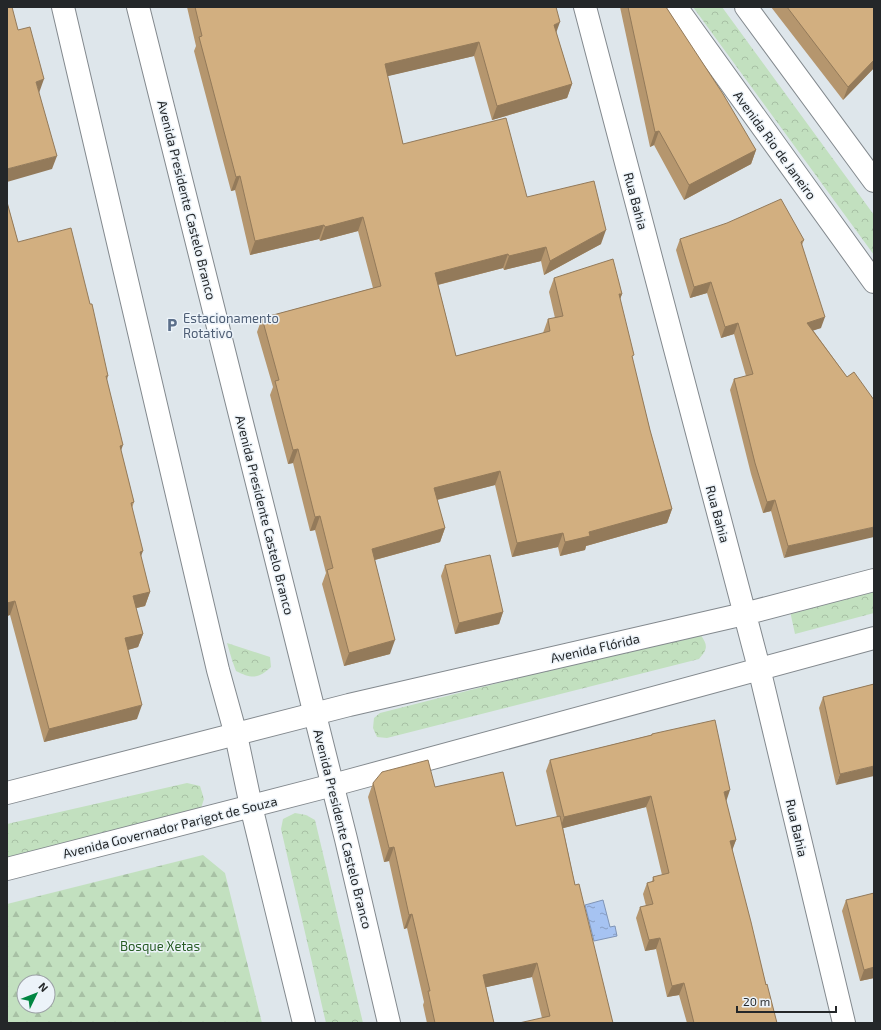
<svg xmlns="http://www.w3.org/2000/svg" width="881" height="1030" viewBox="0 0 881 1030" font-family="'Exo 2',sans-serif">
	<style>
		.forest { fill: url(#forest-firs); fill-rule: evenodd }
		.park { fill: url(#park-crowns) }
		.water { fill: url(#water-ripples); stroke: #7f94b6 }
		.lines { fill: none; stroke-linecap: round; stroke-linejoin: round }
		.minor-casing { stroke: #83898e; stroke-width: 24 }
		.major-casing { stroke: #83898e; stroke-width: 24 }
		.minor { stroke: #fff; stroke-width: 22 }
		.major { stroke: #fff; stroke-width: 22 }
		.wall { fill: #b5966e }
		.shaded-wall { fill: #937a5a }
		.building { fill: #d2af80; stroke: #937a5a }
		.labels { text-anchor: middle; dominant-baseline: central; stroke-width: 3; stroke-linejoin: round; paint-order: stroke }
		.street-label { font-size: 13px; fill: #242729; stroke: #ecf3f9 }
		.service-label { font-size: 13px; fill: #4e5e75; stroke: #ecf3f9; text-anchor: start }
		.park-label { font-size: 13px; fill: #285d25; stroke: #ecf3f9 }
	</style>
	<defs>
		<pattern id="forest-firs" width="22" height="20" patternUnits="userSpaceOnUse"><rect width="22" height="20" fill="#c2e0bf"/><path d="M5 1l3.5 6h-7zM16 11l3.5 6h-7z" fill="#a7c0a4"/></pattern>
		<pattern id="park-crowns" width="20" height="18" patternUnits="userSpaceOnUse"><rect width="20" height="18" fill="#c2e0bf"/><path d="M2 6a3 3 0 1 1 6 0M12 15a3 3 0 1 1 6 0" fill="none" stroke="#a7c0a4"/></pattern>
		<pattern id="water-ripples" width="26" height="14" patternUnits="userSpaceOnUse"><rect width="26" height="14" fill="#a6c3f2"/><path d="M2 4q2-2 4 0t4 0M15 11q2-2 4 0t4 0" fill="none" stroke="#879ec4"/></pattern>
	</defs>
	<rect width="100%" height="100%" fill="#dee6eb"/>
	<path class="forest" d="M203 855 225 873 262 1023H7V904ZM24 982H48V1006H24Z"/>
	<path class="park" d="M693 7H722L874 215V255Z
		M874 590V613L795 634 790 611Z
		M694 633 700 634C708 645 708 649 699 659L387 738 377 737 373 728 374 718 380 713Z
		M227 643 270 657 271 667C258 679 252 679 236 671L232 660Z
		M187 783 200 786 204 799 200 811 7 862V824Z
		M295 813 306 815 315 820 363 1023H326L281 829 283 819Z"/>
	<path class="water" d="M603 900 610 927 615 926 617 936 594 941 585 905Z"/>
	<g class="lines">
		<g class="minor-casing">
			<path id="minor" d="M585 7 759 668 844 1023
				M676 7 874 282
				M746 7 874 181
				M7 793 349 705 744 614 874 580
				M7 869 333 785 874 638"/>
		</g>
		<g class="major-casing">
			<path id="major" d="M63 7 218 670 236 735 251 806 304 1023
				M138 7 346 839 389 1023"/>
		</g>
		<use href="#minor" class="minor"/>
		<use href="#major" class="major"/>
	</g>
	<path class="wall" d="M187 7H556V32L572 84 567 98 492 120 474 56 387 76 403 144 527 197 601 244 544 275 541 261 504 270 503 268 438 285 456 356 543 333 548 319 555 318 549 292 554 278 622 294 620 299 632 358 650 430 672 509 667 523 586 546 585 550 560 556 558 547 512 557 495 485 437 500 445 528 440 542 375 560 390 654 344 666 322 584 326 573 315 530 310 531 293 463 288 464 270 395 273 387 257 332 262 318 373 288 358 231 320 241 319 239 250 255 235 190 231 191 194 51 196 46Z
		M620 7H666L756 150 751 164 684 200 654 145 650 147Z
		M771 7H874V68L843 100Z
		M7 202 18 242 108 376 107 380 121 451 134 502 132 508 141 557 150 592 145 606 136 608 143 634 138 647 128 650 137 719 44 742 10 615 7 616Z
		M680 239 804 240 802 245 821 328 813 330 847 377 854 372 784 558 771 511 763 513 751 474 730 390 734 379 746 376 734 334 721 338 707 293 690 298 676 250Z
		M445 565 503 612 499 624 455 634 441 576Z
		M874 684 836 785 819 708 823 697Z
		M652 734 726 801 736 840 732 849 766 985 777 1023H687L679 995 667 997 656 949 645 951 636 918 640 907 646 906 643 894 647 883 652 882 653 877 662 875 646 807 563 828 575 885 613 1023 542 1018 532 977 486 987 494 1023H427L423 1005 424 1002 407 928 404 929 389 861 384 862 368 797 373 783 435 787 516 826 557 817 546 771 550 760 651 735Z
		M846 900 874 978 860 981 842 911Z"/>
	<path class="shaded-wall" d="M560 22 555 36 554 25Z
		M479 42 474 56 380 78 385 64Z
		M874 60V68L843 100 848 87Z
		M44 79 39 93 36 82Z
		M572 84 567 98 492 120 497 106Z
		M659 131 654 145 650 147 655 132Z
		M756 150 751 164 684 200 689 185Z
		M57 156 52 169 7 182V169Z
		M240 176 235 190 231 191 236 177Z
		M363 217 358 231 320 241 325 227Z
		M324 225 319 239 250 255 255 241Z
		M606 230 601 244 544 275 550 261Z
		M546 247 541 261 504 270 509 256Z
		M508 254 503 268 429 287 435 273Z
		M711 282 707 293 690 298 694 287Z
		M619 294H622L617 307Z
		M825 317 821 328 803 334 807 323Z
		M738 323 734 334 721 338 725 327Z
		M123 445 118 459 120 446Z
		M298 449 293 463 288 464 293 450Z
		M500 471 495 485 428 502 434 488Z
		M775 500 771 511 763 513 767 502Z
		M672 509 667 523 586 546 585 550 560 556 565 542 589 532Z
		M320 516 315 530 310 531 315 517Z
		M874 527V537L784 558 788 546Z
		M445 528 440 542 367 562 372 549Z
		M563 533 558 547 512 557 517 543Z
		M143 551 138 564 140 552Z
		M150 592 145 606 128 610 133 596Z
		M15 601 10 615 7 616V603Z
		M503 612 499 624 455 634 459 623Z
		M143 634 138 647 120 652 125 638Z
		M395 640 390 654 344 666 349 653Z
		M142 705 137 719 44 742 49 729Z
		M874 766V776L836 785 840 774Z
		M730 790 726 802 724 792Z
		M651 796 646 807 560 829 564 817Z
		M736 840 732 851 730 841Z
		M394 847 389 861 384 862 389 848Z
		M412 914 407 928 404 929 409 915Z
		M660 938 656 949 645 951 649 940Z
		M537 963 532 977 478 989 483 975Z
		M874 967V978L860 981 864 970Z
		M684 983 679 995 667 997 672 986Z"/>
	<path class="building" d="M7 7H12L18 30 30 27 44 79 36 82 57 156 7 169Z
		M195 7H556L560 22 554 25 572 84 497 106 479 42 385 64 403 144 506 118 527 197 594 181 606 230 550 261 546 247 509 256 508 254 435 273 456 356 550 331 548 319 563 316 554 278 613 259 622 294H619L634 355 632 356 650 430 672 509 589 532 590 536 565 542 563 533 517 543 500 471 434 488 445 528 372 549 395 640 349 653 327 570 333 568 320 516 315 517 298 449 293 450 275 381 279 380 262 318 381 286 363 217 325 227 324 225 255 241 240 176 236 177 199 37 202 36Z
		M628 7H666L723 94 756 150 689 185 659 131 655 132Z
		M787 7H874V60L848 87Z
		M781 199 804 240 801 242 825 317 807 323 847 377 854 372 874 400V527L788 546 775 500 767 502 755 463 734 379 753 374 738 323 725 327 711 282 694 287 680 239 727 223Z
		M7 202 18 242 71 228 90 304H92L108 376H106L123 445 120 446 134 502 131 503 143 551 140 552 150 592 133 596 143 634 125 638 142 705 49 729 15 601 7 603Z
		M490 555 503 612 459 623 445 565Z
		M874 684V766L840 774 823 697Z
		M715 720 730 790 724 792 736 840 730 841 751 922 766 985 767 984 777 1023H694L684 983 672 986 660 938 649 940 640 907 653 904 647 883 654 881 653 877 669 873 651 796 564 817 550 760 652 735V734Z
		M428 760 435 787 503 772 516 826 560 816 575 885 579 884 613 1023H519L550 1016 537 963 483 975 494 1023H435L428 991H430L412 914 409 915 394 847 389 848 373 783 382 772Z
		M874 893V967L864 970 846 900Z"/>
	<defs>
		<g id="parking-bare" transform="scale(1.08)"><path d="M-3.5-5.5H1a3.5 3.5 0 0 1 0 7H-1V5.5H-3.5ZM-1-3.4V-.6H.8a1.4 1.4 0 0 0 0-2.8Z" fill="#5c6f8a" stroke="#ecf3f9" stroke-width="2.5" paint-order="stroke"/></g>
	</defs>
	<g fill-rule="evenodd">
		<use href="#parking-bare" x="172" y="325"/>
	</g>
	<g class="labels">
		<g class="street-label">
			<text transform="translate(775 145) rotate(54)">Avenida Rio de Janeiro</text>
			<text transform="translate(187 200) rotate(76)">Avenida Presidente Castelo Branco</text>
			<text transform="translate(636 201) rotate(75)">Rua Bahia</text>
			<text transform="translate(718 514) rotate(75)">Rua Bahia</text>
			<text transform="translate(265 515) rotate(76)">Avenida Presidente Castelo Branco</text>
			<text transform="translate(595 648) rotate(-13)">Avenida Flórida</text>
			<text transform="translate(170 827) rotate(-14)">Avenida Governador Parigot de Souza</text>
			<text transform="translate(797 828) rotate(77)">Rua Bahia</text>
			<text transform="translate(343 829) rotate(76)">Avenida Presidente Castelo Branco</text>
		</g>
		<g class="service-label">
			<text x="183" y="318">Estacionamento<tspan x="183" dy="15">Rotativo</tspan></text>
		</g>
		<g class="park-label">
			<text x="160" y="946">Bosque Xetas</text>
		</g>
	</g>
	<rect width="881" height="1030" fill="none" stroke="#242729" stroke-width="16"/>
	<g transform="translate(36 994) rotate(47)"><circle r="19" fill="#ecf3f9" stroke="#9ca1a6"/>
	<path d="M0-3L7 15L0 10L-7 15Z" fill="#008642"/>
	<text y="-6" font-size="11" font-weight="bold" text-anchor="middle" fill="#242729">N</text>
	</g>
	<path d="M737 1006v6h99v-6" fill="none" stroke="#242729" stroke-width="2"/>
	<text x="743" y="1006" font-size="12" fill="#242729" stroke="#ecf3f9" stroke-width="3" paint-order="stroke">20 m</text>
</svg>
